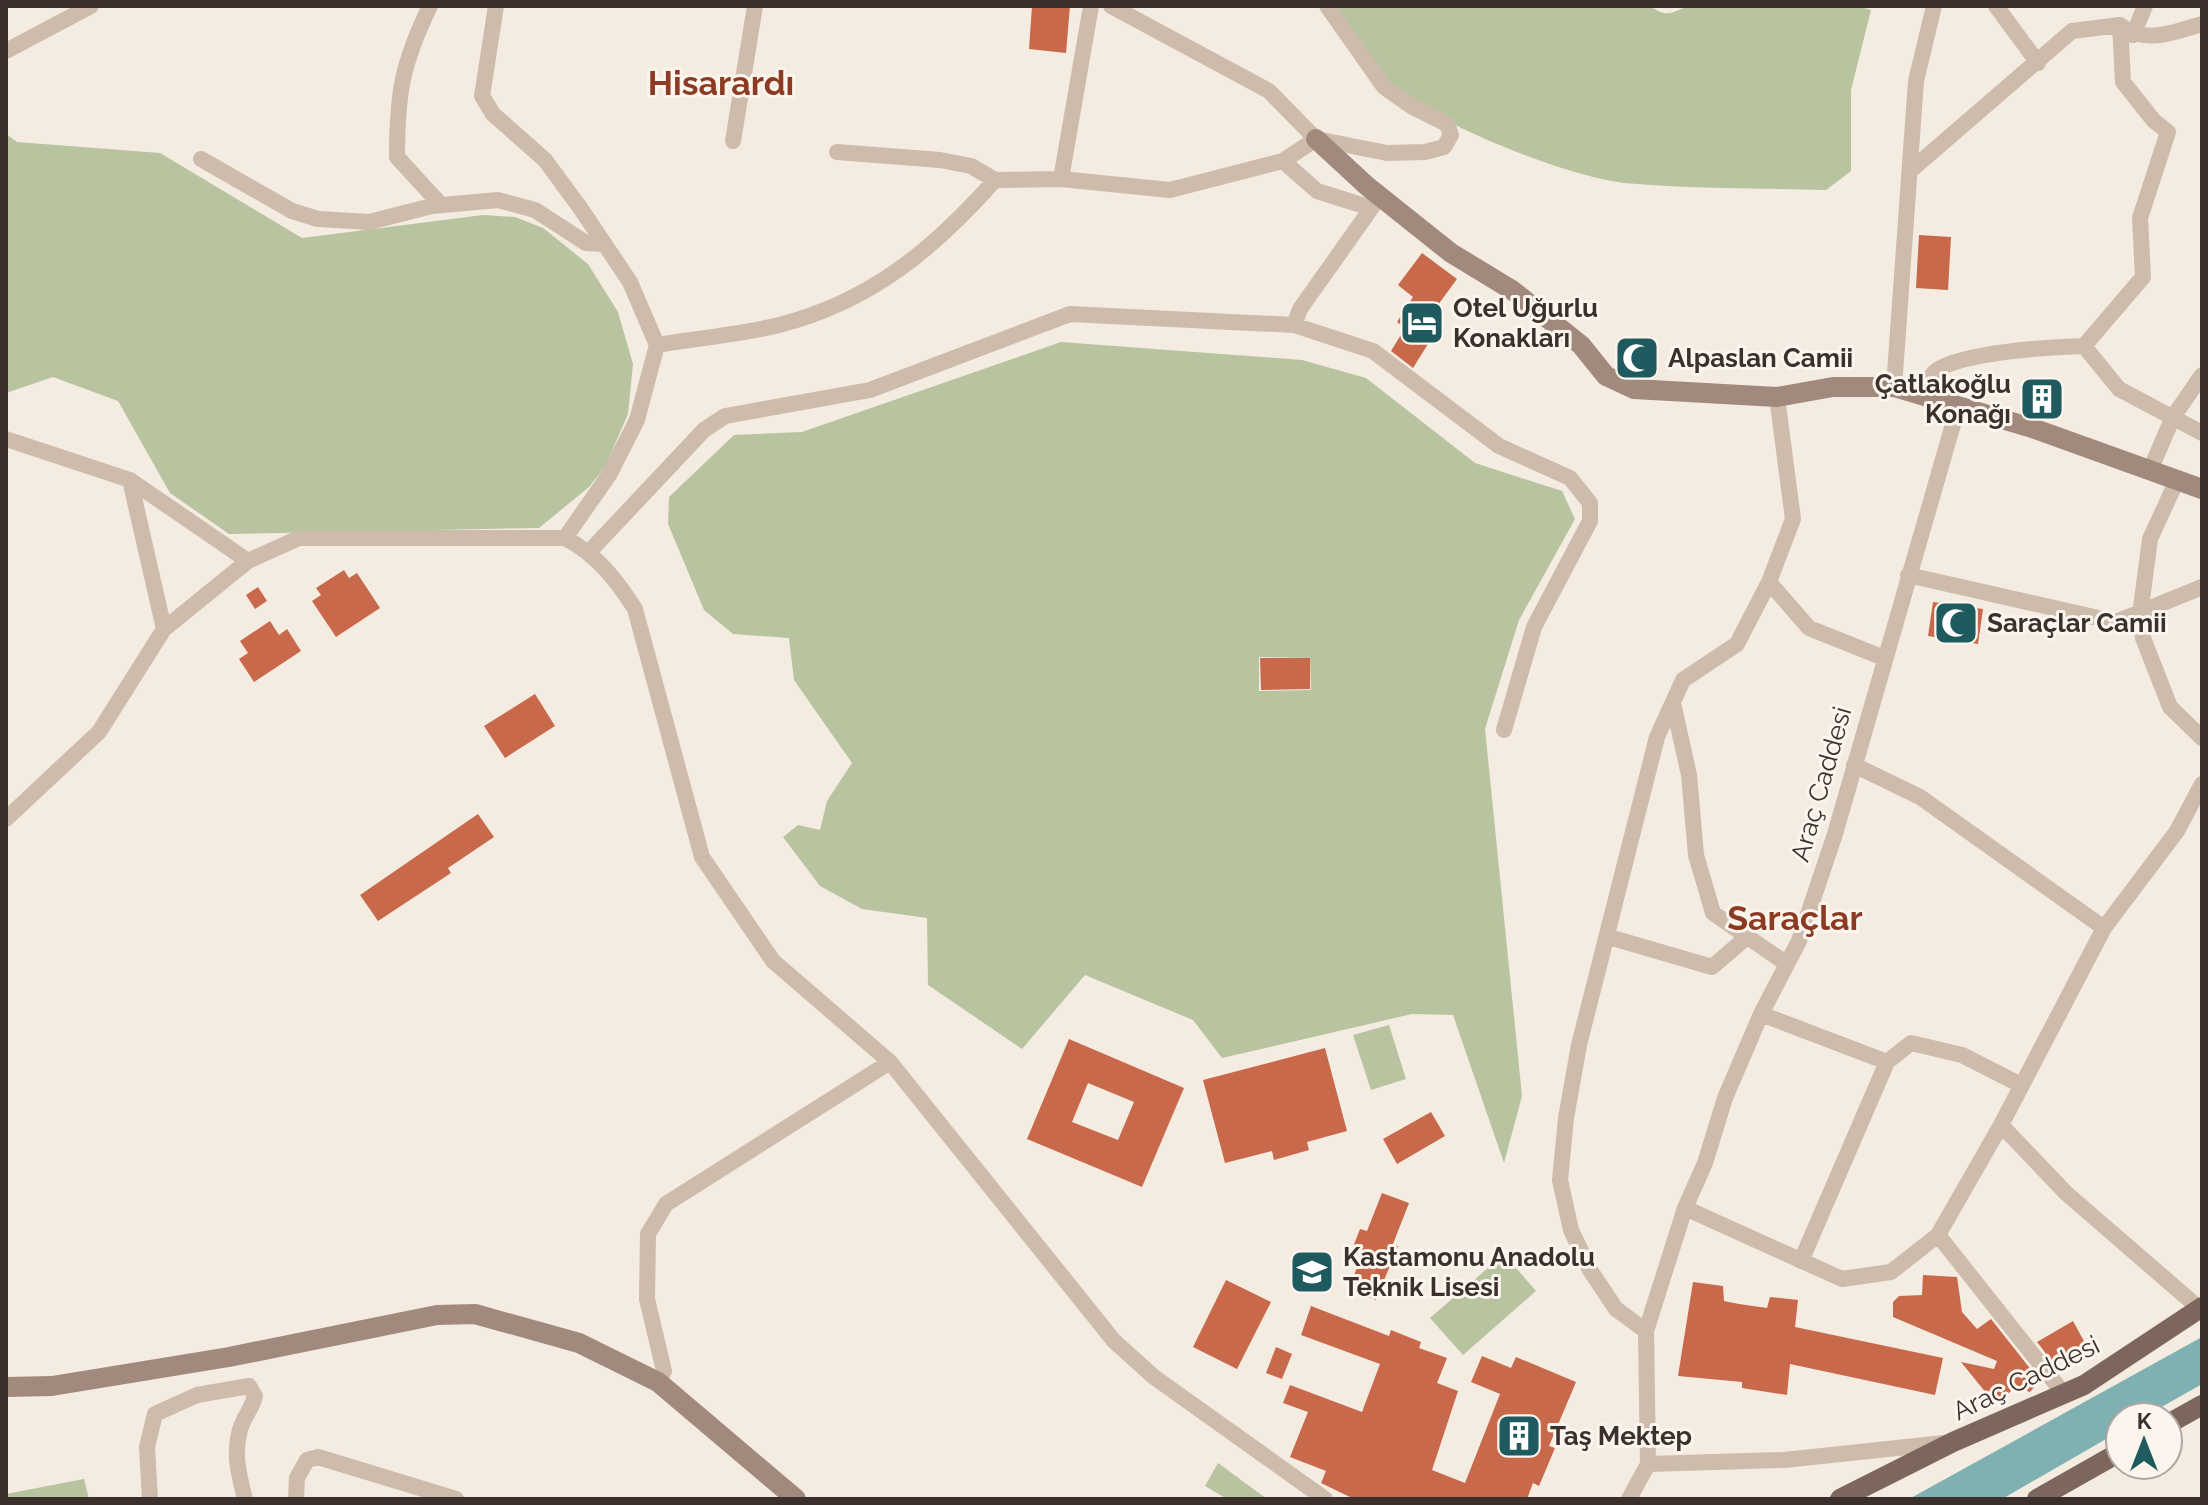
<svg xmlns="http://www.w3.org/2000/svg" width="2208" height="1505" viewBox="0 0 2208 1505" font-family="Raleway,sans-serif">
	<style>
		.green { fill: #b8c4a0; fill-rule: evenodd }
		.water { fill: #7fb0b2 }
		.building { fill: #c8694b; fill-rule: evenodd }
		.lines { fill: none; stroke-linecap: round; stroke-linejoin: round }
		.minor { stroke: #cdbbac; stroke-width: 16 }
		.secondary { stroke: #a18a7d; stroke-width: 20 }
		.primary { stroke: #7d675c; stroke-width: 20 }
		.labels { text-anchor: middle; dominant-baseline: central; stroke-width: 6; stroke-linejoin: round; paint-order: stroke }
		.poi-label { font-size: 26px; font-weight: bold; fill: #3b302b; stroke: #fbf5ee; text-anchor: start }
		.street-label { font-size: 26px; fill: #3b302b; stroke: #fbf5ee }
		.district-label { font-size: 34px; font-weight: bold; fill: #8c3b22; stroke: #fbf5ee }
	</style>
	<rect width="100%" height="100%" fill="#f4ebe1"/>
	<path class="green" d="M1326 6H1650C1666 18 1672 13 1688 6H1857L1871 10 1851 90V171L1826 190C1759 188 1691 189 1625 183 1569 177 1446 128 1401 93 1372 71 1346 37 1326 6Z
		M6 134 17 142 160 153 302 238 483 215 515 217 543 228 588 264 618 312 633 364 628 414 605 467 589 487 539 528 229 534 170 493 118 401 53 377 6 393Z
		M1061 342 1302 360 1366 378 1475 463 1562 491 1575 519 1519 620 1485 729 1522 1096 1504 1163 1453 1015 1412 1014 1222 1058 1193 1020 1085 975 1022 1049 928 985 927 918 862 909 820 886 783 837 798 825 820 830 827 801 852 763 794 680 789 638 733 634 704 610 668 524 669 497 734 435 802 432ZM1259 657 1310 658 1311 690 1259 691Z
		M1389 1025 1406 1079 1371 1090 1353 1035Z
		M1504 1254 1536 1291 1463 1355 1430 1318Z
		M1218 1463 1267 1499H1227L1205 1486Z
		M84 1479 89 1499H6V1494Z"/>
	<path class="water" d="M2202 1337V1384L2144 1417H2120V1431L2002 1499H1909Z"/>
	<path class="building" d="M1032 6H1070L1066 53 1029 49Z
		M1919 235 1951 237 1948 290 1916 288Z
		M1422 253 1457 279 1432 313 1443 320 1413 368 1391 351 1405 328 1397 322 1413 297 1398 285Z
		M1627 342 1652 346 1647 375 1623 369Z
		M2033 382 2059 392 2052 415 2025 406Z
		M344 570 349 578 357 573 380 608 336 637 312 601 321 595 316 588Z
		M258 587 267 601 255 609 246 595Z
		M1933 602 1983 609 1978 644 1928 636Z
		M270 621 279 635 287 629 301 651 254 682 239 659 248 653 240 641Z
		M1260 658H1310V689L1261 690Z
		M535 694 555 726 505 758 484 726Z
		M478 814 494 837 448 868 451 873 378 921 360 895Z
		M1069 1039 1184 1088 1142 1187 1027 1139ZM1088 1083 1134 1102 1118 1140 1072 1122Z
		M1325 1048 1347 1131 1307 1142 1309 1150 1274 1160 1272 1151 1225 1163 1203 1080Z
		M1431 1112 1445 1136 1397 1164 1383 1139Z
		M1382 1193 1409 1203 1393 1244 1398 1246 1376 1300 1348 1289 1362 1256 1351 1252 1360 1229 1367 1231Z
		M1923 1275 1957 1277 1962 1312 1977 1329 1991 1319 2040 1381 2030 1392 2016 1387 1995 1404 1961 1362 1994 1369 1997 1361 1893 1317V1302L1899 1296 1922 1295Z
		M1226 1280 1271 1302 1237 1369 1193 1347Z
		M1693 1282 1723 1286 1724 1301 1739 1304 1767 1308 1770 1297 1798 1300 1795 1327 1943 1358 1935 1395 1790 1364 1787 1395 1742 1388V1382L1678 1376Z
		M1311 1306 1389 1336 1391 1330 1421 1342 1419 1348 1447 1358 1437 1383 1458 1391 1432 1470 1465 1483 1500 1394 1471 1382 1482 1356 1511 1368 1516 1357 1576 1382 1549 1446 1555 1448 1539 1486 1533 1483 1527 1499H1354L1321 1483 1326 1471 1290 1457 1308 1412 1283 1403 1290 1385 1362 1412 1380 1364 1301 1335Z
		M2073 1321 2086 1345 2054 1364 2037 1342Z
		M1276 1347 1292 1354 1282 1379 1266 1373Z"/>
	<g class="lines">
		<path class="minor" d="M430 6C402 64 397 93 397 157L441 205
			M496 6 482 96 493 114 545 160 581 209 630 282 657 345 637 420 609 475 565 538
			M1111 6 1269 91 1316 139 1387 153 1425 152 1444 147 1451 135 1447 124 1411 106 1384 87 1327 6
			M1996 6 2038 63
			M2133 35 2145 6
			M6 51 91 6
			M733 141 755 6
			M837 152 940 160 971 166 995 180 1061 179 1170 190 1283 161 1316 139
			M201 159 292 211 318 219 369 222 432 206 498 200 535 210 586 243 604 244
			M1283 161 1317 191 1371 208
			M1910 171 2072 31 2120 25C2146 45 2174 32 2202 24
			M1061 179 1091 6
			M1294 325 1300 309 1380 196
			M657 345C697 338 739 335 779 325 870 302 934 249 995 180
			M2084 346 2119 389 2202 433
			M1894 387 1916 81 1934 6
			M1919 395C1924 387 1930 375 1937 370 1965 352 2050 347 2084 346L2143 277 2140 218 2168 132 2154 121 2123 82 2120 25
			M6 439 130 480 164 629
			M2151 468 2173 417 2202 375
			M2178 478 2150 539 2140 615 2143 638 2170 707 2202 738
			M130 480 248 561
			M590 551 704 430 725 416 870 390 1070 314 1294 325 1373 351 1499 446 1570 478 1590 503V521L1534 627 1504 730
			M1908 575 2116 622 2202 587
			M1769 582 1809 628 1884 658
			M1673 703 1689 775 1696 855 1713 913 1787 964
			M1854 765 1920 797 2104 928
			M6 819 99 732 164 629 248 561 299 538H565C597 555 615 578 635 609L702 857 773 961 890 1062 1114 1341 1154 1377 1325 1499
			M1609 937 1712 967 1747 937
			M1761 1014 1887 1062 1911 1043 1962 1055 2019 1084
			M2001 1125 2066 1193 2200 1309
			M1685 1208 1842 1279 1891 1272 1938 1235 2001 1125 2104 928 2177 831 2202 784
			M1938 1235 2064 1394
			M1801 1261 1887 1062
			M1646 1331 1616 1309 1590 1270 1571 1230 1560 1180 1566 1118 1579 1045 1657 737 1683 680 1737 644 1769 582 1793 519 1777 397
			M658 1382 664 1371 647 1299 648 1234 666 1204 890 1062
			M1648 1464 1646 1331 1685 1208 1705 1163 1725 1098 1761 1014 1799 941 1835 834 1958 407
			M150 1499 147 1447 155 1414 197 1395 249 1386 255 1396C252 1409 243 1418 240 1430 233 1455 239 1475 245 1499
			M296 1499 297 1478 307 1460 318 1457 456 1499
			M1629 1499 1648 1464 1784 1460 1944 1443"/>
		<path class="secondary" d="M1316 139 1367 186 1451 253 1512 290 1581 345 1606 376 1634 389 1777 397 1833 387H1894L2032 428 2202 489
			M6 1387 52 1386 229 1357 437 1315 475 1314 579 1343 658 1382 796 1499"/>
		<path class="primary" d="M2168 1424 2202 1405
			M1840 1499 1953 1442 2084 1385 2202 1307
			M2037 1499 2120 1452"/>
	</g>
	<defs>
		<g id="hotel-square" transform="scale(2.3)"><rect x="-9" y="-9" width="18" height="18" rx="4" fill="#1f5a5e" stroke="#fbf5ee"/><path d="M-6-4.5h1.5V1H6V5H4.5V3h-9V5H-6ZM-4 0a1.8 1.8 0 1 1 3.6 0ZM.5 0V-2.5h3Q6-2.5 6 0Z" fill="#fff"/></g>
		<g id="mosque-square" transform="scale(2.3)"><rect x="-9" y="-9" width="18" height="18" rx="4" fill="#1f5a5e" stroke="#fbf5ee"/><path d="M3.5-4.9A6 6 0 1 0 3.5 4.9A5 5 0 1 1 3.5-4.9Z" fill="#fff"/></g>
		<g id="building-square" transform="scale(2.3)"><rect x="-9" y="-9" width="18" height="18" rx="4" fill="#1f5a5e" stroke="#fbf5ee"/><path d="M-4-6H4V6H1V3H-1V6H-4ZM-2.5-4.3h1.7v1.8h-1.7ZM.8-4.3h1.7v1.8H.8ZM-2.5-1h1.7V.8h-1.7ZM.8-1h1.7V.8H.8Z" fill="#fff"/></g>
		<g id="school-square" transform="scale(2.3)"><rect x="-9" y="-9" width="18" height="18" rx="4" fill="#1f5a5e" stroke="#fbf5ee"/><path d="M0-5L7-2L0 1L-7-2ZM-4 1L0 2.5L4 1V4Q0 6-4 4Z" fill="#fff"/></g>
	</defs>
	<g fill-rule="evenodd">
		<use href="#hotel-square" x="1422" y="323"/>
		<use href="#mosque-square" x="1637" y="358"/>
		<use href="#building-square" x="2042" y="399"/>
		<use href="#mosque-square" x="1956" y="623"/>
		<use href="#school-square" x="1312" y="1272"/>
		<use href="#building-square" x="1519" y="1436"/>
	</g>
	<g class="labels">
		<g class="poi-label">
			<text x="1453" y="308">Otel Uğurlu<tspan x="1453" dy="30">Konakları</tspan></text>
			<text x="1668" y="358">Alpaslan Camii</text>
			<text x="2011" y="384" text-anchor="end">Çatlakoğlu<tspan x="2011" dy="30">Konağı</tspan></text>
			<text x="1987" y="623">Saraçlar Camii</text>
			<text x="1343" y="1257">Kastamonu Anadolu<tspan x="1343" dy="30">Teknik Lisesi</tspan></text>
			<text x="1550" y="1436">Taş Mektep</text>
		</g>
		<g class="street-label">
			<text transform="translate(1821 784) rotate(-74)">Araç Caddesi</text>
			<text transform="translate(2026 1378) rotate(-26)">Araç Caddesi</text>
		</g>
		<g class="district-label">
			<text x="721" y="83">Hisarardı</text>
			<text x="1795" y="918">Saraçlar</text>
		</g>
	</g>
	<rect width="2208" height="1505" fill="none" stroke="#3b302b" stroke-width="16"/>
	<g transform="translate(2144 1441)"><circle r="38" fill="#fbf5ee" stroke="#aea6a0" stroke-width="2"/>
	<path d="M0-6L14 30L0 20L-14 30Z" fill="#1f5a5e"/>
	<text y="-12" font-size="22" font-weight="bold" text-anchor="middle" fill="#3b302b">K</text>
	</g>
</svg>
